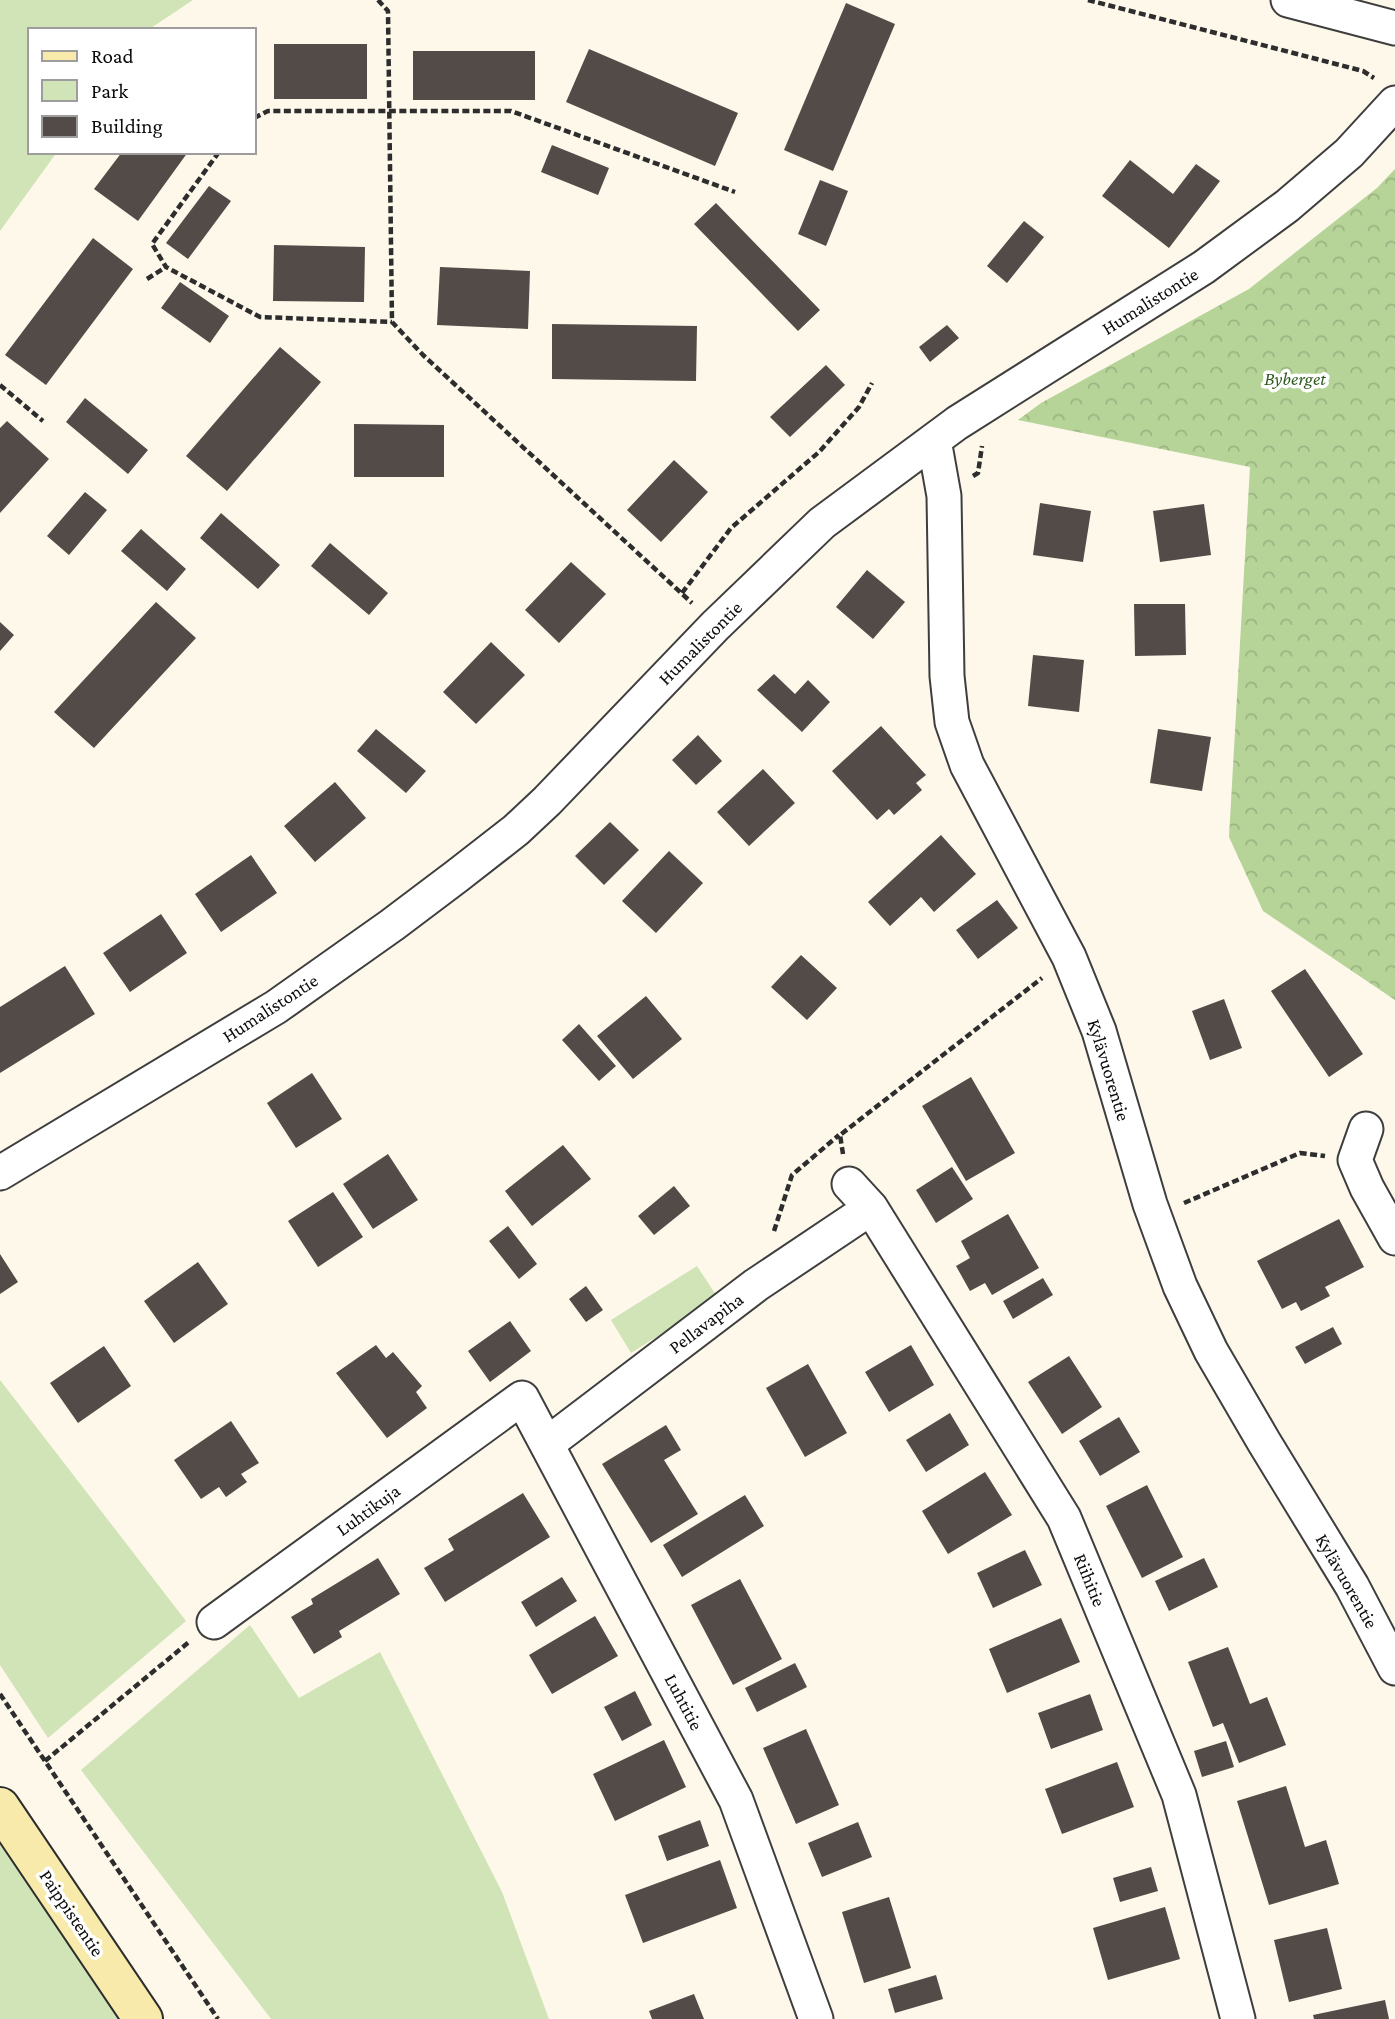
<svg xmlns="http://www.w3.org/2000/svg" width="1395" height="2019" viewBox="0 0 1395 2019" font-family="'Crimson Pro',serif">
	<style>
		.forest { fill: url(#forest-crowns) }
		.park { fill: #d1e4b7 }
		.building { fill: #524b48 }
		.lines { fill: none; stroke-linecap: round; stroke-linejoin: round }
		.street-casing { stroke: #3e3e3e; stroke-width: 37 }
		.secondary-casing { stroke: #2d2d2d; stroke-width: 42 }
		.path { stroke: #2d2d2d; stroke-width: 4.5; stroke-dasharray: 7 3.5; stroke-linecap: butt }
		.street { stroke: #fff; stroke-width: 33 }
		.secondary { stroke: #f8eaaa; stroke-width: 38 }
		.labels { text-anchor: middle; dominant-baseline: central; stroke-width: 7; stroke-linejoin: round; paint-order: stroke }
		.street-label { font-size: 19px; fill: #0b0b0b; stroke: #fff }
		.park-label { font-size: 19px; font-style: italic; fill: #315c21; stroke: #fff }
	</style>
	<defs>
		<pattern id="forest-crowns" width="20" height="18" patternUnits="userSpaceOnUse" patternTransform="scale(1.75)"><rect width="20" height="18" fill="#b6d398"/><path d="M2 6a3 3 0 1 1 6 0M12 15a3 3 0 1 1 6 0" fill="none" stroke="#9bb482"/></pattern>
	</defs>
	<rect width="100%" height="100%" fill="#fdf8ea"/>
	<path class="forest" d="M1395 169V1000L1263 911 1229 837 1250 467 1018 420 1041 403 1249 289 1377 188Z"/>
	<path class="park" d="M0 0H193L148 30H30V152H57L0 231Z
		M697 1266 718 1298 631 1353 611 1320Z
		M0 1380 186 1621 48 1738 0 1665Z
		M250 1625 299 1698 380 1652 502 1892 549 2019H271L81 1770Z
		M0 1842 8 1850 131 2019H0Z"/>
	<path class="building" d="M846 3 895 24 833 171 784 150Z
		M274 44H367V99H274Z
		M589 49 738 113 715 166 566 102Z
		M413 51H535V100H413Z
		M552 145 609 168 598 195 541 172Z
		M122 152H188L138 221 94 189Z
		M1130 160 1173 194 1196 164 1220 181 1169 248 1102 196Z
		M820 180 848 191 826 246 798 234Z
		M209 186 231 201 188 259 166 243Z
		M716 203 820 310 798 331 694 224Z
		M1024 221 1044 237 1007 283 987 266Z
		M93 238 133 269 46 385 5 355Z
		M274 245 365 247 364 302 273 301Z
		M440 267 530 271 528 329 437 325Z
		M180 282 229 316 210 343 161 308Z
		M552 324 697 326 696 381 552 379Z
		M947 325 959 338 930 362 919 347Z
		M280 347 321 382 227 491 186 456Z
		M826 365 845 385 790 437 770 417Z
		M85 398 148 450 128 474 66 422Z
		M7 421 49 459 0 513V428Z
		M354 424 444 425V477H354Z
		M674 460 708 492 661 542 627 510Z
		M85 492 107 510 69 555 47 536Z
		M1040 503 1091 511 1083 562 1033 555Z
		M1204 504 1211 555 1160 562 1153 511Z
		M221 513 280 565 258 589 200 538Z
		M141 529 186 569 167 591 121 551Z
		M330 543 388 593 369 615 311 566Z
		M571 562 606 594 559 643 525 610Z
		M867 570 905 602 873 639 836 607Z
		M156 602 196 638 94 748 54 712Z
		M1134 604H1185L1186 655 1135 656Z
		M0 622 14 635 0 651Z
		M491 642 525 675 476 724 443 692Z
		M1033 655 1084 660 1079 712 1028 706Z
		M774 674 795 694 808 680 830 702 802 732 757 690Z
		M881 726 926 775 916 783 922 790 894 815 889 809 877 820 832 771Z
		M376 729 426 771 406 793 357 751Z
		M1158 729 1211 737 1202 791 1150 783Z
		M698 735 722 761 696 785 672 760Z
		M763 769 795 803 749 846 717 812Z
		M335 782 366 818 315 862 284 826Z
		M610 822 639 850 604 885 575 856Z
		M941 835 976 874 934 912 921 897 890 926 868 902Z
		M669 851 703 883 656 933 622 901Z
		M251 855 277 893 221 932 195 894Z
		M997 900 1018 928 978 959 956 930Z
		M161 914 187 953 130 992 103 953Z
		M801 955 837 988 807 1020 771 987Z
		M65 966 95 1014 0 1073V1007Z
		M1305 969 1363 1054 1329 1077 1271 991Z
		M646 996 682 1039 633 1079 597 1036Z
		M1224 999 1242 1048 1210 1060 1192 1011Z
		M579 1024 616 1066 599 1081 562 1040Z
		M312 1073 342 1119 296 1148 267 1103Z
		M971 1077 1015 1153 966 1181 922 1106Z
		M563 1145 591 1179 532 1226 505 1191Z
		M388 1154 418 1200 373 1229 343 1184Z
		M952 1167 973 1199 936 1223 916 1190Z
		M674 1186 690 1206 654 1235 638 1216Z
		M333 1192 363 1237 318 1267 288 1221Z
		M1008 1214 1039 1268 992 1295 985 1283 970 1291 956 1266 970 1258 961 1241Z
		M1339 1219 1364 1267 1325 1287 1330 1296 1301 1311 1296 1302 1282 1309 1257 1261Z
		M508 1226 537 1264 519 1279 489 1241Z
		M0 1254 18 1282 0 1294Z
		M198 1262 228 1304 174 1343 144 1301Z
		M1043 1278 1053 1295 1013 1319 1003 1301Z
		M586 1286 603 1310 586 1322 569 1299Z
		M510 1321 531 1351 490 1382 468 1351Z
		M1333 1327 1342 1344 1305 1364 1295 1347Z
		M376 1345 386 1358 393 1352 422 1386 416 1392 427 1408 387 1438 336 1373Z
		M911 1345 934 1385 889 1412 865 1372Z
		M104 1346 131 1386 78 1423 50 1383Z
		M1069 1356 1102 1407 1062 1434 1028 1382Z
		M808 1364 847 1433 805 1457 766 1388Z
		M950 1413 969 1445 926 1472 906 1440Z
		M1119 1417 1140 1452 1100 1476 1079 1441Z
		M231 1421 259 1463 241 1474 247 1482 226 1497 219 1487 201 1499 174 1460Z
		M666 1425 681 1450 664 1460 698 1514 651 1543 602 1464Z
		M985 1472 1012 1515 948 1554 922 1511Z
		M1147 1485 1183 1557 1142 1578 1106 1506Z
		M523 1493 550 1537 445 1602 424 1568 454 1550 448 1539Z
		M745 1495 764 1526 682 1577 663 1545Z
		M1025 1550 1042 1585 993 1608 977 1573Z
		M378 1558 400 1594 339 1631 342 1637 314 1654 291 1617 313 1604 311 1599Z
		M1204 1558 1218 1587 1169 1611 1155 1581Z
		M562 1577 577 1601 536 1627 521 1602Z
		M740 1579 782 1659 733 1685 691 1605Z
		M595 1616 618 1656 552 1694 529 1655Z
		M1061 1618 1080 1662 1007 1693 989 1649Z
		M1228 1647 1250 1704 1267 1697 1286 1745 1239 1763 1223 1723 1213 1727 1188 1662Z
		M795 1663 807 1687 757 1712 745 1688Z
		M635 1691 652 1725 622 1741 604 1707Z
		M1090 1694 1103 1730 1051 1749 1038 1713Z
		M806 1729 839 1805 796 1824 763 1748Z
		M664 1740 686 1787 615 1821 593 1774Z
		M1226 1741 1234 1767 1202 1777 1194 1751Z
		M1117 1762 1134 1807 1062 1834 1045 1789Z
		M1286 1786 1305 1847 1326 1840 1339 1884 1269 1905 1237 1801Z
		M700 1820 709 1846 667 1861 658 1836Z
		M858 1822 872 1857 822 1877 808 1843Z
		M720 1860 737 1908 643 1943 625 1895Z
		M1151 1867 1158 1891 1120 1902 1113 1878Z
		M889 1897 911 1968 864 1983 842 1912Z
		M1165 1907 1180 1959 1108 1980 1093 1928Z
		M1327 1928 1342 1989 1289 2002 1274 1940Z
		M936 1975 943 1999 895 2013 888 1989Z
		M694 1994 704 2019H652L649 2011Z
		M1385 2000 1389 2019H1314L1313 2015Z"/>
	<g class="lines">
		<g class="street-casing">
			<path id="street" d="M1288 0 1395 28
				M934 440 944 496 947 676 952 722 967 765 1069 957 1099 1031 1150 1204 1180 1286 1211 1351 1264 1442 1352 1586 1395 1668
				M1366 1129 1355 1160 1367 1188 1395 1238
				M0 1173 276 1007 392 925 457 876 516 830 547 801 715 626 822 523 957 423 1204 267 1287 206 1349 153 1395 103
				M849 1184 871 1208 1064 1518 1179 1795 1238 2019
				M547 1444 756 1285 871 1208
				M214 1622 522 1398 736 1800 816 2019"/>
		</g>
		<g class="secondary-casing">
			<path id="secondary" d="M0 1807 143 2019"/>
		</g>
		<path class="path" d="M378 0 388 11 392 322 423 355 692 603
			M1088 0 1363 71 1374 78
			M254 118 268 111H511L735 192
			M219 152 152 244 166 267 260 317 392 322
			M147 279 166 267
			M0 385 43 421
			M973 476 978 473 982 446
			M682 593 731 528 819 452 859 407 872 383
			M843 1154 840 1135 1042 978
			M1184 1203 1300 1153 1325 1156
			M774 1231 792 1175 839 1135
			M0 1694 218 2019
			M45 1761 189 1642"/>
		<use href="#street" class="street"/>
		<use href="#secondary" class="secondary"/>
	</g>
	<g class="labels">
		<g class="street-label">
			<text transform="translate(1150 301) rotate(-32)">Humalistontie</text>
			<text transform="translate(700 643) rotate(-45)">Humalistontie</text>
			<text transform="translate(270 1008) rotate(-33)">Humalistontie</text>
			<text transform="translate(1109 1070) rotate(73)">Kylävuorentie</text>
			<text transform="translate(706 1323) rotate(-37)">Pellavapiha</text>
			<text transform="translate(368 1510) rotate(-36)">Luhtikuja</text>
			<text transform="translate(1090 1580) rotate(68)">Riihitie</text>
			<text transform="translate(1347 1581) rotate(60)">Kylävuorentie</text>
			<text transform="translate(684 1702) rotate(62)">Luhtitie</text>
			<text transform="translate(72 1913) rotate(56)">Paippistentie</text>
		</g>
		<g class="park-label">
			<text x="1295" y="378">Byberget</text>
		</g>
	</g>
	<rect x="28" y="28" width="228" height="126" fill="#ffffff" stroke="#9d9d9d" stroke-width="2"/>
	<rect x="42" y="51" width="35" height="10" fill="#f8eaaa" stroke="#9d9d9d" stroke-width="2"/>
	<text x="91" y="63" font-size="21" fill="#0b0b0b">Road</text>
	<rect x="42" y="80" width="35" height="21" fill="#d1e4b7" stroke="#9d9d9d" stroke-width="2"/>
	<text x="91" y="98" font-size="21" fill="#0b0b0b">Park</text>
	<rect x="42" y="116" width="35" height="21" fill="#524b48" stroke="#9d9d9d" stroke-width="2"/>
	<text x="91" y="133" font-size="21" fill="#0b0b0b">Building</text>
</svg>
